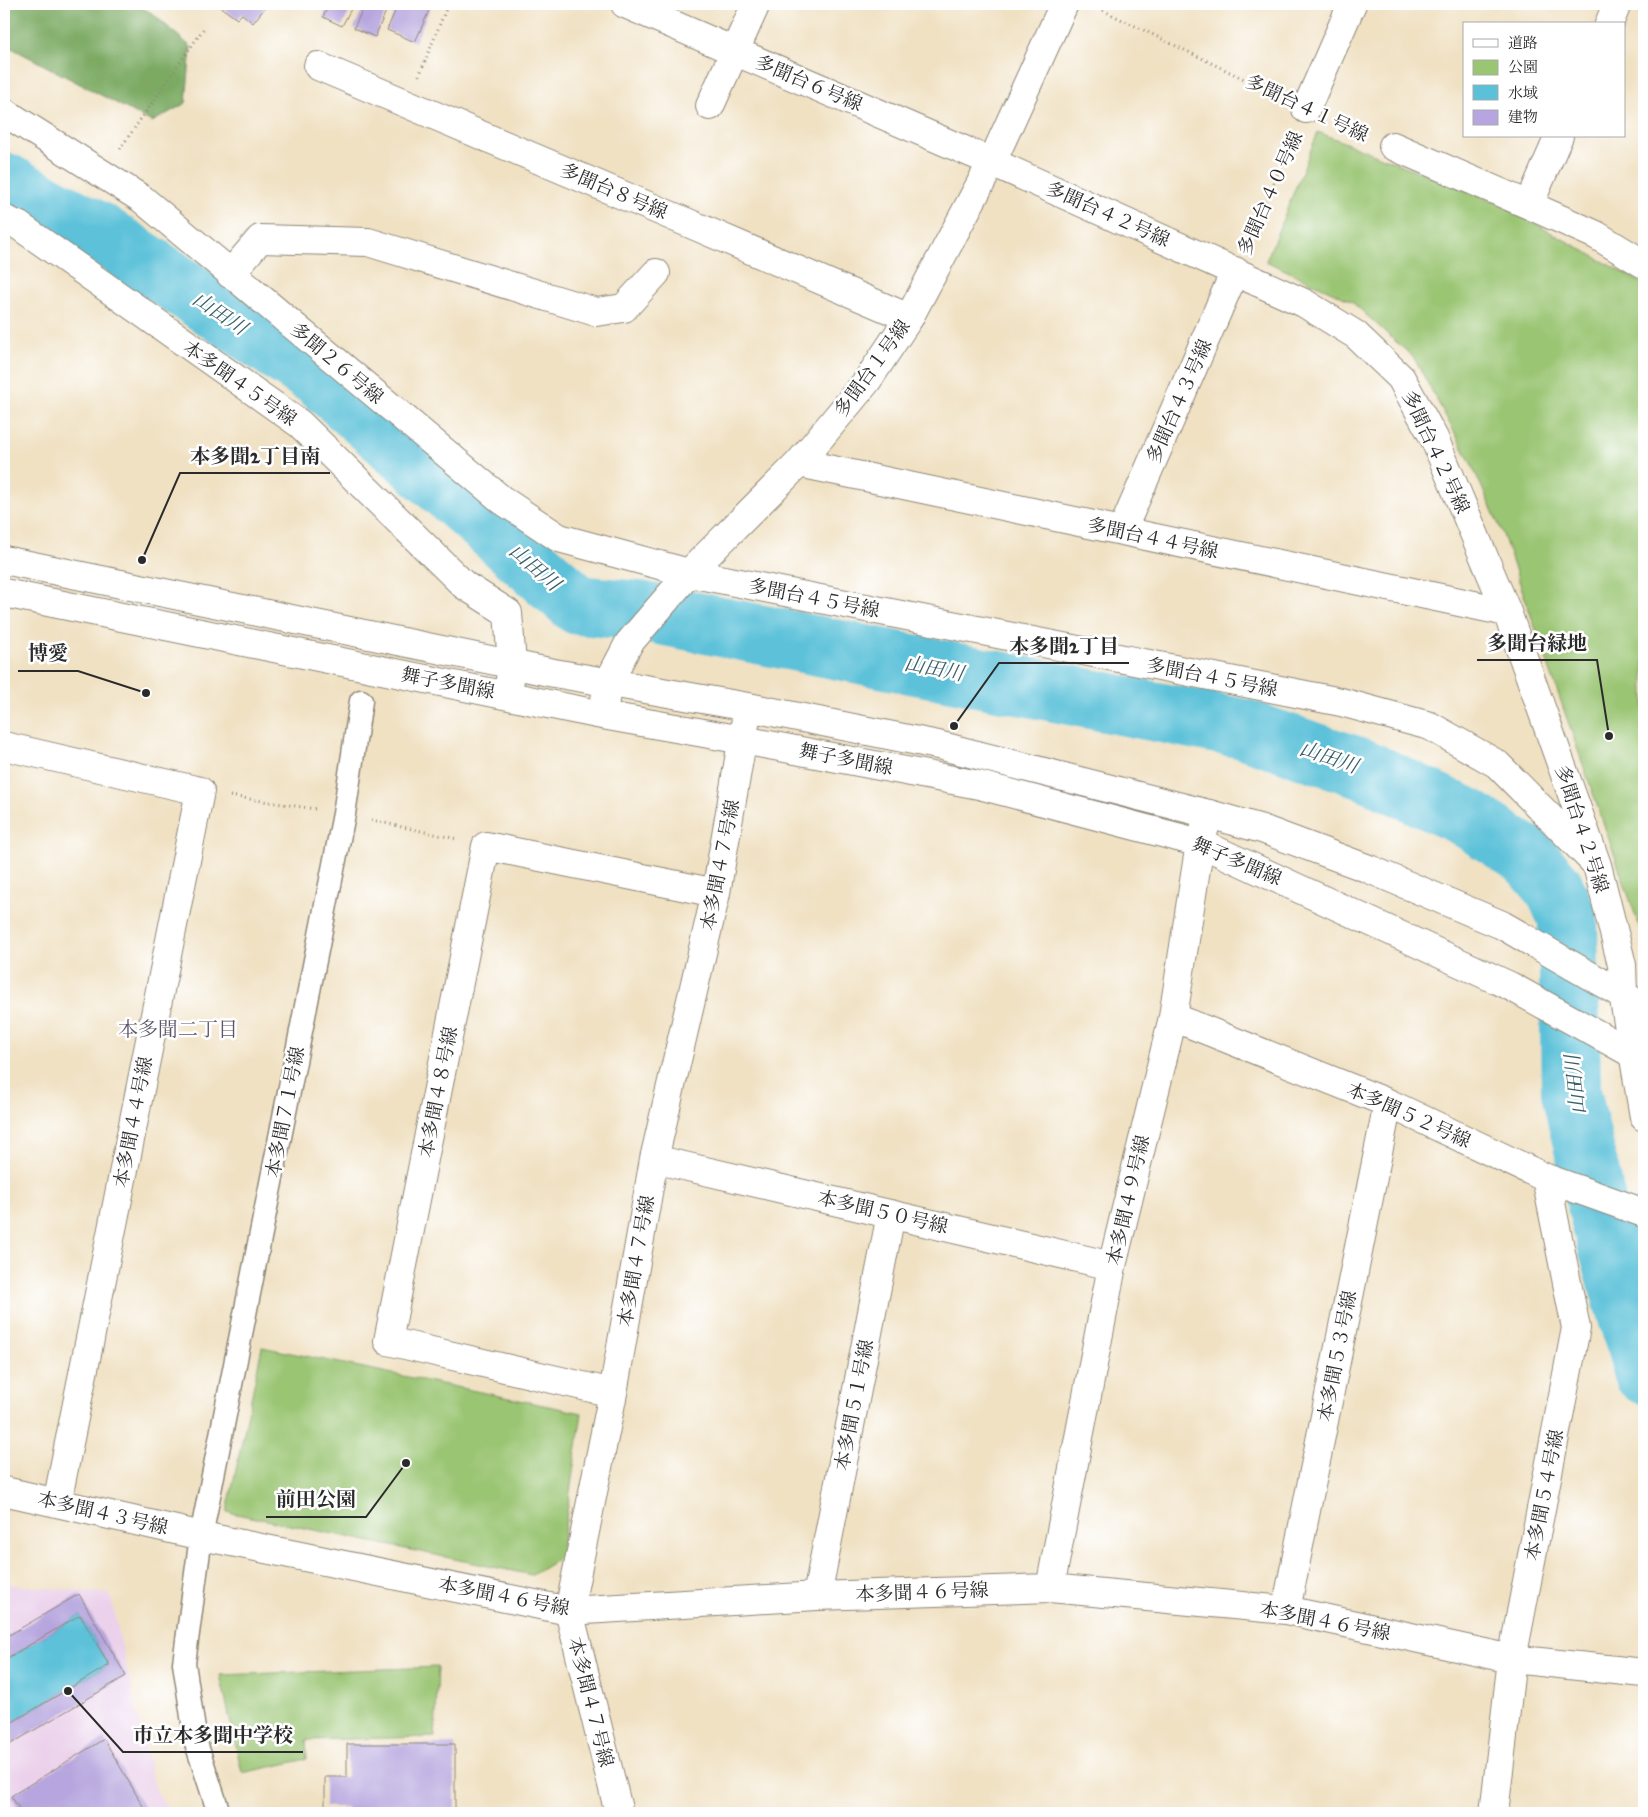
<svg xmlns="http://www.w3.org/2000/svg" width="1648" height="1817" viewBox="0 0 1648 1817" font-family="'IM FELL Great Primer','Noto Serif JP',serif">
	<style>
		.built { fill: #ebd1eb }
		.green { fill: #9ac572; stroke: #62784e }
		.forest { fill: #7baa64; stroke: #536a48 }
		.water { fill: #5bc1d9; stroke: #437682 }
		.lines { fill: none; stroke-linecap: round; stroke-linejoin: round }
		.river { stroke: #5bc1d9; stroke-width: 60 }
		.building { fill: #b6a5de }
		.pedestrian-casing { stroke: #8e8677; stroke-width: 25 }
		.minor-casing { stroke: #8e8677; stroke-width: 30 }
		.tertiary-casing { stroke: #8e8677; stroke-width: 30 }
		.path { stroke: #8e8677; stroke-width: 3; stroke-dasharray: 1 4; stroke-linecap: butt }
		.pedestrian { stroke: #fff; stroke-width: 22 }
		.minor { stroke: #fff; stroke-width: 28 }
		.tertiary { stroke: #fff; stroke-width: 28 }
		.labels { text-anchor: middle; dominant-baseline: central; stroke-width: 5; stroke-linejoin: round; paint-order: stroke }
		.street-label { font-size: 19px; fill: #2b2b2b; stroke: #fff }
		.water-label { font-size: 20px; font-style: italic; fill: #3c6068; stroke: #fff }
		.neighbourhood-label { font-size: 20px; fill: #5c566a; stroke: #fff }
		.leader { fill: none; stroke: #2b2b2b; stroke-width: 2 }
		.callout-dot { fill: #2b2b2b; stroke: #fff; stroke-width: 2 }
		.callout-label { font-size: 20px; text-anchor: middle; font-weight: bold; fill: #2b2b2b; stroke: #fff; stroke-width: 5; stroke-linejoin: round; paint-order: stroke }
	</style>
	<rect width="100%" height="100%" fill="#fff"/>
	<filter id="ink" filterUnits="userSpaceOnUse"><feTurbulence type="fractalNoise" baseFrequency=".02" numOctaves="2"/><feDisplacementMap in="SourceGraphic" scale="10" xChannelSelector="R" yChannelSelector="G"/><feConvolveMatrix kernelMatrix="1 2 1 2 8 2 1 2 1" color-interpolation-filters="sRGB"/></filter>
	<filter id="wash" filterUnits="userSpaceOnUse"><feTurbulence type="fractalNoise" baseFrequency=".0096" numOctaves="4" result="noise"/><feDisplacementMap in="SourceGraphic" scale="20" xChannelSelector="R" yChannelSelector="G"/><feGaussianBlur stdDeviation="1.12" result="paint"/><feColorMatrix in="noise" values="0 0 0 0 0 0 0 0 0 0 0 0 0 0 0 0 0 1.4 0 .05"/><feComposite in="paint" operator="in"/></filter>
	<g filter="url(#wash)">
		<rect width="100%" height="100%" fill="#f0e1c3"/>
		<path class="built" d="M4 1584 110 1594 154 1787 170 1813H4Z"/>
		<path class="green" d="M1318 132 1496 202 1644 284V940L1502 532 1470 461 1414 358 1351 301 1266 261Z
			M262 1347 582 1413 560 1558 532 1575 227 1512Z
			M438 1667 435 1737 306 1740 307 1759 242 1773 220 1675Z"/>
		<path class="forest" d="M4 4H134L152 13 191 47 186 103 152 122 4 44Z"/>
		<path class="water" d="M80 1615 109 1665 4 1727V1660Z"/>
		<g class="lines">
			<path class="river" d="M4 182 100 233 319 378 578 605 640 611 1244 729 1361 768 1466 817 1528 857 1554 887 1568 919 1571 1092 1600 1218 1644 1374"/>
		</g>
		<g id="blocks">
			<path class="building" d="M221 4H268L253 23 242 14 237 19 219 6Z
				M329 4H359L356 9 352 7 342 26 323 17Z
				M365 4H389L375 37 354 28Z
				M398 4H432L415 42 387 30Z
				M79 1594 126 1676 4 1748V1727L109 1665 80 1615 4 1660V1638Z
				M104 1739 147 1813H22L11 1796Z
				M347 1744H455V1813H347V1807H325V1777H347Z"/>
		</g>
	</g>
	<g filter="url(#ink)">
		<use href="#blocks" fill-opacity="0" stroke="#8e8677" stroke-width="1"/>
		<g class="lines">
			<g class="pedestrian-casing">
				<path id="pedestrian" d="M204 1521 344 814 361 701
					M199 1551 184 1663 196 1743 219 1813"/>
			</g>
			<g class="minor-casing">
				<path id="minor" d="M625 4 992 162 1304 303 1356 335 1401 378 1434 438 1507 612 1597 865 1622 965 1623 994 1644 1117
					M1609 24 1617 4
					M318 66 686 222 909 318
					M710 106 756 4
					M1306 109 1352 4
					M4 112 142 199 502 500 559 538 689 573 1341 702 1430 726 1497 764 1597 865
					M1559 136 1529 205 1596 235 1644 264
					M1393 146 1529 205
					M4 219 18 225 300 424 464 585 508 613 512 664 508 695
					M230 274 260 239 368 242 596 312 624 308 656 273
					M799 463 1507 612
					M1122 531 1235 271
					M4 746 200 791 57 1503
					M1173 1017 1388 1103 1546 1178 1644 1213
					M654 1159 1112 1266
					M613 1393 388 1341 486 846 716 893
					M4 1491 202 1536 569 1611 817 1596 1050 1588 1286 1610 1512 1659 1644 1673
					M1050 1588 1112 1266 1173 1017 1200 843 1209 814
					M817 1596 891 1214
					M1286 1610 1388 1103
					M619 1813 569 1611 613 1393 654 1159 716 893 748 707
					M1494 1813 1512 1659 1576 1328 1546 1178"/>
			</g>
			<g class="tertiary-casing">
				<path id="tertiary" d="M4 560 554 673 748 707 938 745 1209 814 1262 829 1369 869 1502 925 1644 1007
					M4 593 602 715 743 740 979 785 1200 843 1510 986 1644 1060
					M605 700 608 683 629 643 689 573 799 463 867 381 909 318 992 162 1064 4"/>
			</g>
			<path class="path" d="M1094 6 1277 95
				M419 76 448 4
				M1335 122 1366 135
				M120 149 204 28
				M1247 243 1294 137
				M230 796 315 809
				M371 820 457 839"/>
			<use href="#pedestrian" class="pedestrian"/>
			<use href="#minor" class="minor"/>
			<use href="#tertiary" class="tertiary"/>
		</g>
	</g>
	<g class="labels">
		<g class="street-label">
			<text transform="translate(809 83) rotate(23)">多聞台６号線</text>
			<text transform="translate(1307 108) rotate(25)">多聞台４１号線</text>
			<text transform="translate(614 191) rotate(23)">多聞台８号線</text>
			<text transform="translate(1270 193) rotate(-66)">多聞台４０号線</text>
			<text transform="translate(1108 214) rotate(24)">多聞台４２号線</text>
			<text transform="translate(337 363) rotate(40)">多聞２６号線</text>
			<text transform="translate(872 368) rotate(-54)">多聞台１号線</text>
			<text transform="translate(240 383) rotate(35)">本多聞４５号線</text>
			<text transform="translate(1179 401) rotate(-66)">多聞台４３号線</text>
			<text transform="translate(1436 452) rotate(65)">多聞台４２号線</text>
			<text transform="translate(1153 538) rotate(12)">多聞台４４号線</text>
			<text transform="translate(814 598) rotate(11)">多聞台４５号線</text>
			<text transform="translate(1212 677) rotate(11)">多聞台４５号線</text>
			<text transform="translate(448 683) rotate(11)">舞子多聞線</text>
			<text transform="translate(846 759) rotate(11)">舞子多聞線</text>
			<text transform="translate(1582 829) rotate(72)">多聞台４２号線</text>
			<text transform="translate(1237 861) rotate(23)">舞子多聞線</text>
			<text transform="translate(720 865) rotate(-79)">本多聞４７号線</text>
			<text transform="translate(438 1092) rotate(-79)">本多聞４８号線</text>
			<text transform="translate(285 1112) rotate(-79)">本多聞７１号線</text>
			<text transform="translate(1409 1115) rotate(24)">本多聞５２号線</text>
			<text transform="translate(133 1122) rotate(-79)">本多聞４４号線</text>
			<text transform="translate(1128 1200) rotate(-77)">本多聞４９号線</text>
			<text transform="translate(883 1212) rotate(13)">本多聞５０号線</text>
			<text transform="translate(636 1261) rotate(-80)">本多聞４７号線</text>
			<text transform="translate(1337 1356) rotate(-79)">本多聞５３号線</text>
			<text transform="translate(854 1405) rotate(-79)">本多聞５１号線</text>
			<text transform="translate(1544 1495) rotate(-79)">本多聞５４号線</text>
			<text transform="translate(103 1513) rotate(13)">本多聞４３号線</text>
			<text transform="translate(922 1592) rotate(-2)">本多聞４６号線</text>
			<text transform="translate(504 1596) rotate(11)">本多聞４６号線</text>
			<text transform="translate(1325 1621) rotate(11)">本多聞４６号線</text>
			<text transform="translate(591 1702) rotate(76)">本多聞４７号線</text>
		</g>
		<g class="water-label">
			<text transform="translate(220 313) rotate(34)">山田川</text>
			<text transform="translate(535 567) rotate(41)">山田川</text>
			<text transform="translate(934 668) rotate(11)">山田川</text>
			<text transform="translate(1329 757) rotate(19)">山田川</text>
			<text transform="translate(1575 1085) rotate(-96)">山田川</text>
		</g>
		<g class="neighbourhood-label">
			<text x="178" y="1029">本多聞二丁目</text>
		</g>
	</g>
	<path class="leader" d="M142 560L180 473H330M1609 736L1597 660H1477M954 726L999 663H1129M146 693L78 671H18M406 1463L366 1517H266M68 1691L123 1752H303"/>
	<g class="callout-dot">
		<circle cx="142" cy="560" r="5"/>
		<circle cx="1609" cy="736" r="5"/>
		<circle cx="954" cy="726" r="5"/>
		<circle cx="146" cy="693" r="5"/>
		<circle cx="406" cy="1463" r="5"/>
		<circle cx="68" cy="1691" r="5"/>
	</g>
	<g class="callout-label">
		<text x="255" y="463">本多聞2丁目南</text>
		<text x="1537" y="650">多聞台緑地</text>
		<text x="1064" y="653">本多聞2丁目</text>
		<text x="48" y="660">博愛</text>
		<text x="316" y="1506">前田公園</text>
		<text x="213" y="1742">市立本多聞中学校</text>
	</g>
	<rect width="1648" height="1817" fill="none" stroke="#fff" stroke-width="20"/>
	<rect x="1463" y="22" width="162" height="115" fill="#ffffff" stroke="#aaaaaa"/>
	<rect x="1473" y="39" width="25" height="8" fill="#ffffff" stroke="#aaaaaa"/>
	<text x="1508" y="48" font-size="15" fill="#2b2b2b">道路</text>
	<rect x="1473" y="60" width="25" height="15" fill="#9ac572" stroke="#aaaaaa"/>
	<text x="1508" y="72" font-size="15" fill="#2b2b2b">公園</text>
	<rect x="1473" y="85" width="25" height="15" fill="#5bc1d9" stroke="#aaaaaa"/>
	<text x="1508" y="98" font-size="15" fill="#2b2b2b">水域</text>
	<rect x="1473" y="110" width="25" height="15" fill="#b6a5de" stroke="#aaaaaa"/>
	<text x="1508" y="122" font-size="15" fill="#2b2b2b">建物</text>
</svg>
